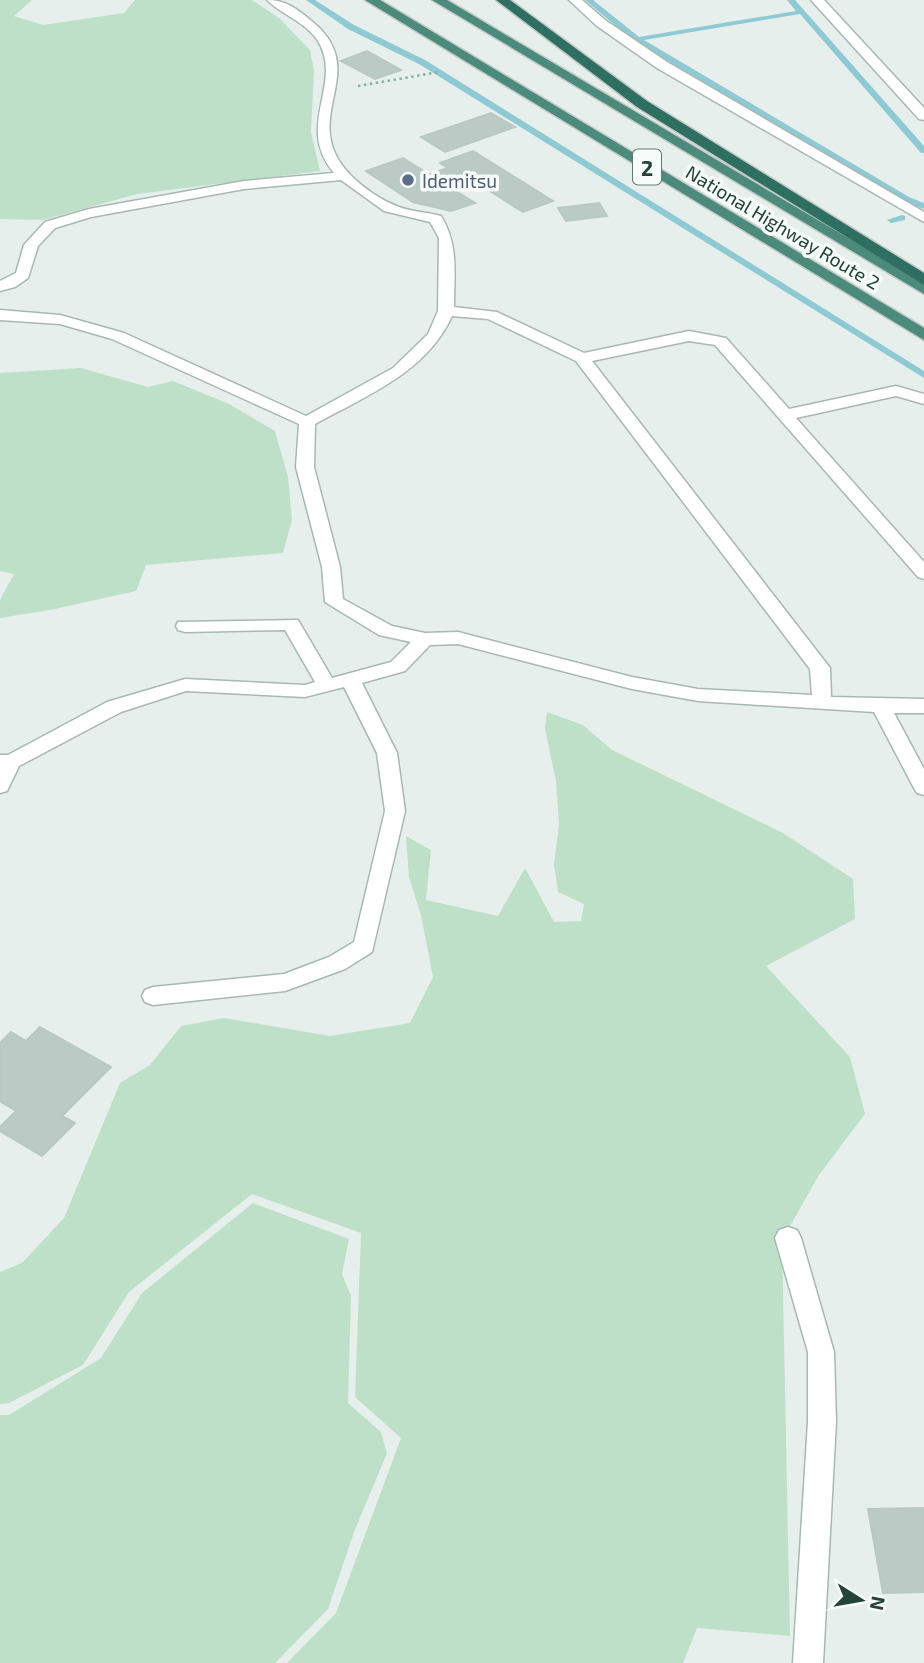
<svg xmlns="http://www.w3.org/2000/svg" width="924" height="1663" viewBox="0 0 924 1663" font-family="'Exo 2',sans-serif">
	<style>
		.green { fill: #bfe0c8 }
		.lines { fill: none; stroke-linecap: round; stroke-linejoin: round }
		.stream { fill: #8ec9d4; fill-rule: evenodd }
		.building { fill: #bbcac4; stroke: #b8c9c2; stroke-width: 2 }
		.minor-casing { stroke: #a8b8b2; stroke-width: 3 }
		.tertiary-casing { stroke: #a8b8b2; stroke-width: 3 }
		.trunk-casing { stroke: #c2cac8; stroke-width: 3 }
		.motorway-casing { stroke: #c2cac8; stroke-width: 3 }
		.path { stroke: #86b3a5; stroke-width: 2.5; stroke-dasharray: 2.5 3.5; stroke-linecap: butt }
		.minor { fill: #fff; fill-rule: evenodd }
		.tertiary { fill: #fff; fill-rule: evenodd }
		.trunk { fill: #4c8a7c; fill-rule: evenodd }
		.motorway { fill: #2f6f62; fill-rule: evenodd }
		.service-dot { fill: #5c6f8a; stroke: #f7fbf9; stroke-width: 2.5 }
		.labels { text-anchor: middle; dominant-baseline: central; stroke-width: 7; stroke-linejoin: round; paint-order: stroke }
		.far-service-label { font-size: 19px; fill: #4e5e75; stroke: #f7fbf9; text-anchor: start }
		.far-street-label { font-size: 19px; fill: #24423a; stroke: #f7fbf9 }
		.shield { fill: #f7fbf9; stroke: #637a73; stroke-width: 2 }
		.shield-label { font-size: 21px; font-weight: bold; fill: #24423a }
	</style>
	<rect width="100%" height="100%" fill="#e6efeb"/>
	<path class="green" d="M0 0H32L14 16 43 25 124 13 135 0H252L279 18 310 50 314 71 311 132 320 171 137 194 43 220 0 219Z
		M81 368 148 387 173 381 229 404 275 431 288 477 292 520 283 553 146 565 136 591 50 610 0 618V600L14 574 0 571V373Z
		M547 712 583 725 612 750 783 833 853 879 855 919 766 966 850 1057 865 1114 819 1175 782 1240 790 1636 697 1628 683 1663H287L336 1613 401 1438 355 1397 361 1233 252 1194 129 1292 83 1365 9 1403 0 1404V1272L22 1263 64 1218 120 1083 150 1065 181 1026 224 1018 330 1036 410 1023 433 977 421 915 409 877 406 836 431 850 426 900 498 916 525 868 554 922 581 921 584 904 558 892 554 865 559 824 556 781 545 729Z
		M253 1203 349 1239 342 1274 351 1296 348 1403 381 1432 387 1453 354 1532 328 1609 275 1663H0V1415H9L101 1358 142 1293Z"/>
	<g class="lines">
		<path class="stream" d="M306 0H315L354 25 425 60 924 371V378L419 64 348 29Z
			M585 0H593L639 37 796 11 787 0H795L924 146V153H921L800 14 644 40 909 197 924 203V209L903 201 634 41Z
			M902 215 905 216V220L891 223 887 220Z"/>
	</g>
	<path class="building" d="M367 51 401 70 375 79 341 61Z
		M491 113 515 127 445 152 421 137Z
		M473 151 553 201 523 212 468 177 446 185 430 174 448 168 440 163Z
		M403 158 446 185 475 203 451 211 413 202 366 171Z
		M599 203 607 216 566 221 558 208Z
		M40 1027 111 1067 62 1116 75 1123 42 1156 0 1131V1127L16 1111 0 1101V1043L11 1032 26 1041Z
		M924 1508V1592L883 1593 868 1509Z"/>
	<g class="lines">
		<g class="minor-casing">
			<path id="minor" d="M267 0C285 0 296 8 309 19 368 64 313 106 335 153 345 176 375 198 399 207 413 212 427 212 441 216 459 245 454 274 454 307L497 312 584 353 689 331 726 338 789 409 896 386 924 394V404L896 396 796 418 924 562V579L918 577 715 345 689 341 592 361 827 664 830 668 831 697 924 699V713H894L924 769V795L917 793 914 788 874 712 698 701 632 689 458 644 430 645 405 671 362 683 397 753 405 811 372 952 345 969 285 991 153 1005 145 1002 142 996 145 990 153 987 284 974 329 957 354 942 385 811 377 753 344 687 305 697 186 691 121 712 19 766 7 791 0 793V755H8L107 702 185 679 305 685 315 682 285 630 185 632 178 630 176 626 178 622 298 620 332 678 391 662 411 642 379 635 325 602 322 567 296 467 299 424 112 339 60 324 0 320V310L60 315 124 333 306 416 393 368 428 334 438 311 439 238 430 222 384 211 341 180 244 189 91 217 55 228 38 246 28 278 15 287 0 291V281L16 273 24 245 45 222 89 209 244 181 334 173C294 126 344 84 318 41 306 22 282 15 267 0ZM452 316 488 319 576 361 810 669 812 695 698 689 632 677 458 632 425 633 392 626 343 599 340 567 314 467 315 424C366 396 427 372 452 316Z
				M569 0H582L605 20 667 62 924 212V222L657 68 597 26Z
				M788 1227 797 1230 801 1238 834 1352 836 1421 823 1663H793L808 1421V1352L775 1238 779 1230Z"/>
		</g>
		<g class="tertiary-casing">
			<path id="tertiary" d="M811 0H824L924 108V120L919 119Z"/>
		</g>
		<g class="trunk-casing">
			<path id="trunk" d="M365 0H380L924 328V340Z
				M432 0H447L924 283V294Z"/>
		</g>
		<g class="motorway-casing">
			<path id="motorway" d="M496 0H510L647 101 924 273V285L637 107Z"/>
		</g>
		<path class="path" d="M358 86 439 72"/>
		<use href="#minor" class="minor"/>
		<use href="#tertiary" class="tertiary"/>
		<use href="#trunk" class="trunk"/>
		<use href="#motorway" class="motorway"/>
	</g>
	<circle class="service-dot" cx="408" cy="180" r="7"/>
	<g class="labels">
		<g class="far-service-label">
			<text x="422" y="180">Idemitsu</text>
		</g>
		<g class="far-street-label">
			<text transform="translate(783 227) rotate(31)">National Highway Route 2</text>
		</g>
		<rect class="shield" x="633" y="149.5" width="28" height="35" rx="5"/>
		<g class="shield-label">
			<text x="647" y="167">2</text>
		</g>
	</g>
	<g transform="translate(861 1600) rotate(101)" stroke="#f7fbf9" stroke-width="5" paint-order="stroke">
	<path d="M0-5L12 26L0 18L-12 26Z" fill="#24423a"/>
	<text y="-10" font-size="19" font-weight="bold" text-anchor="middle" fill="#24423a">N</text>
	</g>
</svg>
